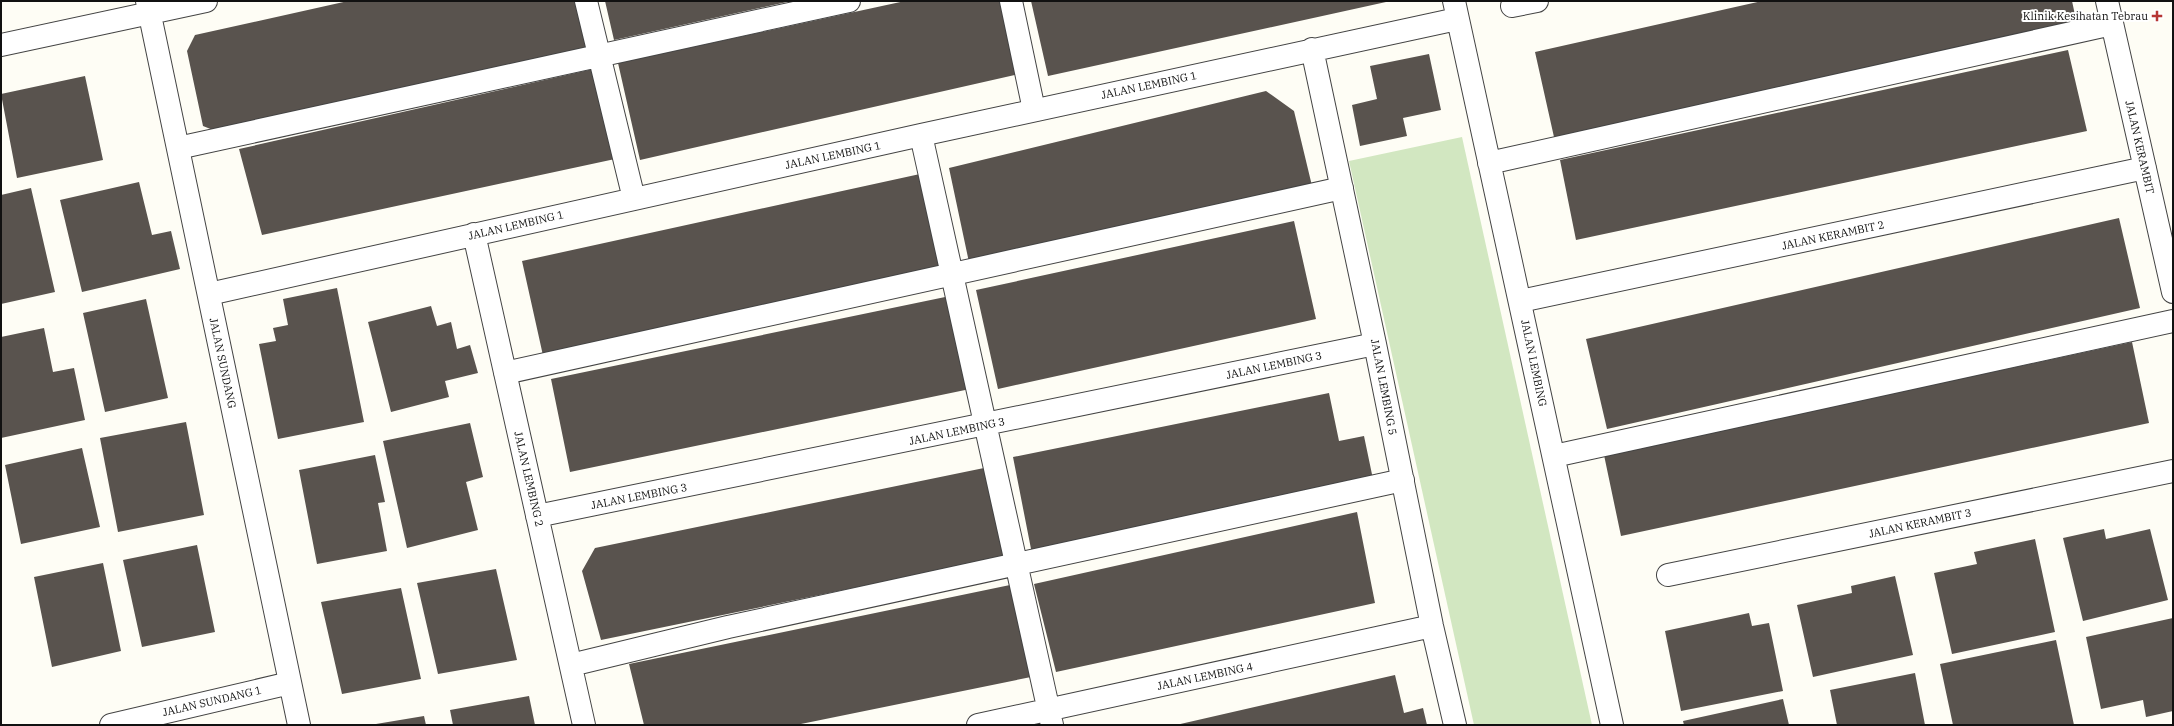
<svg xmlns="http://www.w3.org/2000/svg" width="2174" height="726" viewBox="0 0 2174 726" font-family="'IBM Plex Serif',serif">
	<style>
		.green { fill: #d2e7c1 }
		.building { fill: #59534e }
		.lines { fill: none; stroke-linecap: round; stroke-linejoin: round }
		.minor-casing { stroke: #444; stroke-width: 24 }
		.minor { stroke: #fff; stroke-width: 22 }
		.poi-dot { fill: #b63634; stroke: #fff; stroke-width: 1.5 }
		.labels { text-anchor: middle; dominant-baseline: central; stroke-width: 4; stroke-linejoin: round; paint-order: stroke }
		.poi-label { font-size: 11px; fill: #111; stroke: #fff; text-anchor: end }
		.street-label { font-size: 11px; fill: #111; stroke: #fff }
	</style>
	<rect width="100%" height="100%" fill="#fefdf5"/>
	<path class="green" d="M1462 137 1592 725H1474L1349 161Z"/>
	<path class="building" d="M348 1H579L591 48 218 132 203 126 187 51 195 35Z
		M605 1H787V2L614 40Z
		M905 1H1001L1019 74 640 160 618 63Z
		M1031 1H1386V2L1048 76Z
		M1762 1H2072L2078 29 1556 146 1535 52Z
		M2068 50 2087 131 1576 240 1560 160Z
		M1429 54 1441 110 1403 118 1407 136 1360 146 1352 105 1377 99 1370 66Z
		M593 69 615 159 262 235 239 149Z
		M85 76 103 160 17 178 1 94Z
		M1266 91 1294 111 1313 190 970 267 949 168Z
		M920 174 942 272 544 360 522 261Z
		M139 182 152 235 171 231 180 269 82 292 60 200Z
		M31 188 55 292 1 304V195Z
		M2119 218 2140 308 1607 429 1586 339Z
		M1294 221 1316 319 998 389 976 290Z
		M337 288 364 422 278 439 259 344 276 341 273 328 288 325 283 299Z
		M950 296 970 389 570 472 551 379Z
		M146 299 168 398 105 412 83 313Z
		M431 306 437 326 451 322 457 349 470 345 478 373 445 381 449 397 391 412 368 322Z
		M44 328 53 372 74 368 85 420 1 438V337Z
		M2132 342 2149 423 1621 536 1604 455Z
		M1329 393 1339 441 1364 436 1374 484 1032 554 1013 457Z
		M186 422 204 515 118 532 100 438Z
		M470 423 483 477 466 482 478 530 407 548 383 441Z
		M82 448 100 527 21 544 5 465Z
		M375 455 385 502 378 503 387 551 317 564 299 470Z
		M984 468 1004 557 601 640 582 571 595 548Z
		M1357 512 1375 603 1056 672 1034 584Z
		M2104 529 2106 539 2150 529 2168 600 2083 621 2063 538Z
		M2035 539 2055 632 1952 654 1934 573 1977 564 1974 552Z
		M197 545 215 632 142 647 123 560Z
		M103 563 121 651 52 667 34 577Z
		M496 569 517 660 438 674 417 583Z
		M1895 576 1913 655 1813 677 1797 605 1852 593 1851 586Z
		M1010 585 1031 677 796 725H644L629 664Z
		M401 588 421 679 342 694 321 602Z
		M1749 613 1752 626 1769 623 1783 691 1681 711 1665 631Z
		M2173 618V711L2146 717 2143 700 2101 709 2086 637Z
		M2056 640 2074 725H1953L1940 664Z
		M1915 673 1925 725H1837L1830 690Z
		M1395 675 1404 713 1423 708 1427 725H1176Z
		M529 696 535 725H453L450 710Z
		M1783 699 1789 725H1684L1683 721Z
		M424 716 426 725H376V724Z"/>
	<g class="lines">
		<g class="minor-casing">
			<path id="minor" d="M147 1 299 725
				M586 1 634 199
				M1011 1 1034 110
				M1454 1 1612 725
				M2107 1 2173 292
				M1512 6 1537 1
				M1 45 206 1
				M1312 49 1375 344 1432 626 1455 725
				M921 135 1052 725
				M178 148 849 1
				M1489 163 2112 24
				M474 234 584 725
				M209 294 921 135 1457 19
				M1520 301 2145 168
				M505 373 1342 188
				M1554 456 2173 321
				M537 516 1375 344
				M1668 575 2173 471
				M571 665 728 627 1403 480
				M111 725 290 683
				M978 725 1432 626"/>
		</g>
		<use href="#minor" class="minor"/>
	</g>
	<path class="poi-dot" d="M2155 10h4v4h4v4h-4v4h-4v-4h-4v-4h4z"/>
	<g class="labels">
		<g class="poi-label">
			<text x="2148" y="16">Klinik Kesihatan Tebrau</text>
		</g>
		<g class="street-label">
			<text transform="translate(1149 85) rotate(-12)">JALAN LEMBING 1</text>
			<text transform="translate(2140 147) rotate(77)">JALAN KERAMBIT</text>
			<text transform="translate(833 155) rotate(-12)">JALAN LEMBING 1</text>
			<text transform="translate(516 225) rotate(-13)">JALAN LEMBING 1</text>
			<text transform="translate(1833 235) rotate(-12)">JALAN KERAMBIT 2</text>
			<text transform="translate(223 363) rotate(78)">JALAN SUNDANG</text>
			<text transform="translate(1534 363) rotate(78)">JALAN LEMBING</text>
			<text transform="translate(1274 365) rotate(-12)">JALAN LEMBING 3</text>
			<text transform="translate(1384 387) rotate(79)">JALAN LEMBING 5</text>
			<text transform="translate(957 431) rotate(-12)">JALAN LEMBING 3</text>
			<text transform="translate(529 479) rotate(77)">JALAN LEMBING 2</text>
			<text transform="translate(639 496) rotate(-11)">JALAN LEMBING 3</text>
			<text transform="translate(1920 523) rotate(-12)">JALAN KERAMBIT 3</text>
			<text transform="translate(1205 676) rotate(-12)">JALAN LEMBING 4</text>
			<text transform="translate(212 701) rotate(-13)">JALAN SUNDANG 1</text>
		</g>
	</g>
	<rect width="2174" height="726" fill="none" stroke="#111111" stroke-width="4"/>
</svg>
